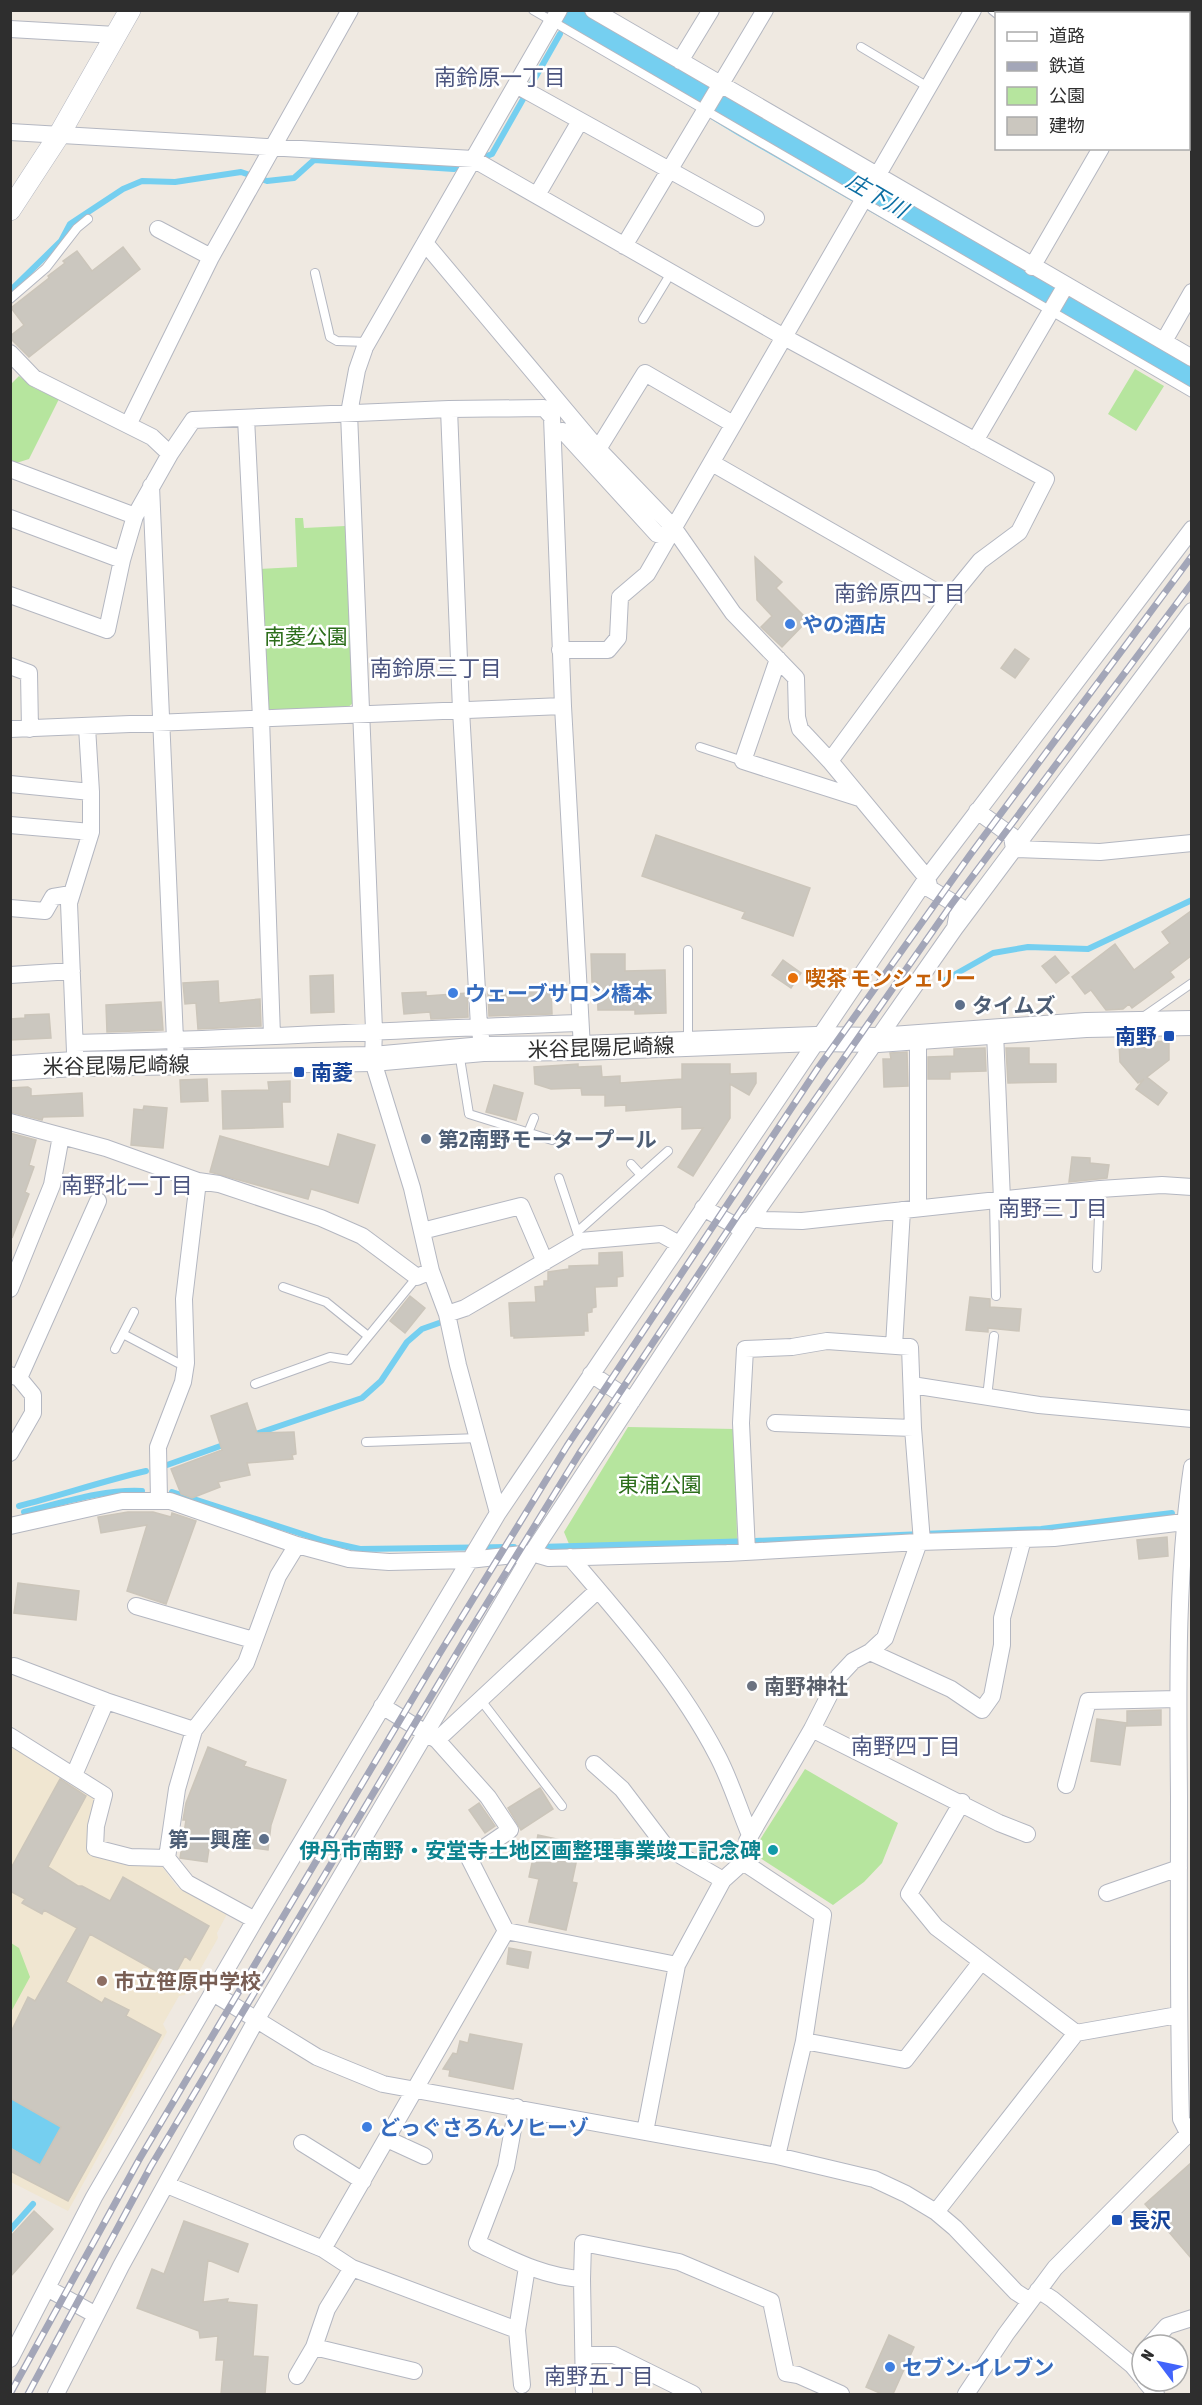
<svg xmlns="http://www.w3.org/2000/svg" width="1202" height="2405" viewBox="0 0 1202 2405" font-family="'Asap Condensed','Noto Sans JP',sans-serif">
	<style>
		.education { fill: #f0e6d1 }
		.green { fill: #b6e59e }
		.water { fill: #75cff0 }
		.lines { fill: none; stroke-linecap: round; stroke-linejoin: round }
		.stream { stroke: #75cff0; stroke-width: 6 }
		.river { stroke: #75cff0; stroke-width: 36 }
		.building { fill: #cbc7bf; stroke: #cbc5ba; stroke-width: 1.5 }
		.service-casing { stroke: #b4b7c1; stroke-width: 10 }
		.minor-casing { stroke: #b4b7c1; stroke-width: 18 }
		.tertiary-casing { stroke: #b4b7c1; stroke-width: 22 }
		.secondary-casing { stroke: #b4b7c1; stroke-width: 26 }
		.service { stroke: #fff; stroke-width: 8 }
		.minor { stroke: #fff; stroke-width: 16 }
		.tertiary { stroke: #fff; stroke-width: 21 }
		.secondary { stroke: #fff; stroke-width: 24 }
		.rail-casing { stroke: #a3a6b8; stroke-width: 7 }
		.rail { stroke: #fff; stroke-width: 4.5; stroke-dasharray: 14; stroke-linecap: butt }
		.shop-dot { fill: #3f7fe0; stroke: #fff; stroke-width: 2 }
		.food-dot { fill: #e8710a; stroke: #fff; stroke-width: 2 }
		.service-dot { fill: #5c6f8a; stroke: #fff; stroke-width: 2 }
		.transit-dot { fill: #1a4fb4; stroke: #fff; stroke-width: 2 }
		.worship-dot { fill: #6b7280; stroke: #fff; stroke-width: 2 }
		.culture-dot { fill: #0f9aa8; stroke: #fff; stroke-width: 2 }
		.education-dot { fill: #8d6e63; stroke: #fff; stroke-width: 2 }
		.labels { text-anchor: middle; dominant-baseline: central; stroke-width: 5; stroke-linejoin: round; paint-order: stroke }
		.shop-label { font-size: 21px; font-weight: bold; fill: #366cbe; stroke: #fff; text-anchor: start }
		.park-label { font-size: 21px; fill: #2c6e1b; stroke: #fff }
		.food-label { font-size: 21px; font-weight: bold; fill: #c56008; stroke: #fff; text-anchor: start }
		.service-label { font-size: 21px; font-weight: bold; fill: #4e5e75; stroke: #fff; text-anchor: start }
		.transit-label { font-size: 21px; font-weight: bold; fill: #164399; stroke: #fff; text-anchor: start }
		.street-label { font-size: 21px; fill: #2e2e2e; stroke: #fff }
		.worship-label { font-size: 21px; font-weight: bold; fill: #5b616d; stroke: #fff; text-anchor: start }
		.culture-label { font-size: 21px; font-weight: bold; fill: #0d838f; stroke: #fff; text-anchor: end }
		.education-label { font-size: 21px; font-weight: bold; fill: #785e54; stroke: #fff; text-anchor: start }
		.neighbourhood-label { font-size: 22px; fill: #4d5680; stroke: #fff }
		.water-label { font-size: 22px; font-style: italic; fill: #0d6fa3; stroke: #fff }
	</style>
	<rect width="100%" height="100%" fill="#efe9e1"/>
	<path class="education" d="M10 1742 99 1795 89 1825 88 1854 158 1861 177 1887 228 1912 217 1933 218 1938 201 1968 185 1995 179 1996 163 2024 167 2032 68 2211 11 2182Z"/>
	<path class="green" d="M1135 369 1164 386 1136 431 1108 414Z
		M19 376 34 388 59 399 29 459 10 465V385Z
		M295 518H303L304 528 345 526 353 703 346 709 270 710 265 706 259 569 297 567Z
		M628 1427 735 1429 737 1539 569 1544 564 1532Z
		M805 1769 898 1823 882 1863 864 1882 833 1905 757 1856 756 1846Z
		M11 1943 19 1948 30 1977 11 2012Z"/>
	<path class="water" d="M11 2098 61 2127 40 2165 11 2148Z"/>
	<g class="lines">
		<path class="stream" d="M566 24 572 14
			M479 159 492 154 560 34
			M10 291 61 241 70 224 123 189 142 181 175 182 241 172 267 181 294 178 314 160 454 169 467 164
			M945 980 993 953 1028 947 1088 949 1192 900
			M250 1436 362 1398 381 1381 407 1342 422 1329 439 1323
			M167 1465 226 1444
			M172 1492 324 1541 360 1549 514 1547
			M19 1506C62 1495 103 1481 146 1471
			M24 1512C62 1503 103 1489 142 1491
			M539 1547 755 1541 1041 1529 1172 1513
			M10 2230 33 2204"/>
		<path class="river" d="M566 10 745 119 1192 376"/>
	</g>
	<path class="building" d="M123 247 140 269 29 357 10 338V336L24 325 11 308 49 278 48 276 65 263 63 261 77 251 92 271Z
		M755 557 782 582 776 588 808 620 782 647 761 627 772 616 757 600Z
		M1015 649 1029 659 1015 678 1001 668Z
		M656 835 810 888 793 936 742 918 745 912 642 876Z
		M1191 911V956L1170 972 1174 977 1132 1008 1129 1004 1123 1009 1106 1010 1091 990 1085 994 1072 977 1115 944 1134 970 1170 943 1162 932Z
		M591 954H625V971L665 970 666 1013 635 1014V1010H598L597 982H592Z
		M1055 956 1069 973 1056 983 1042 966Z
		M783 960 801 973 791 988 772 975Z
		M333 975 334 1012 311 1013 310 976Z
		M218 981 219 1003 260 999 261 1026 198 1029 196 1003 185 1004 183 983Z
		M551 988 552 1014 489 1016 488 992Z
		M426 992V996L467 993 468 1017 431 1019 430 1012 404 1014 402 993Z
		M161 1002 163 1030 107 1032 106 1005Z
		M49 1014 51 1038 10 1040V1019L25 1018V1015Z
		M1169 1041V1060L1147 1077 1167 1093 1158 1105 1136 1089 1144 1079 1138 1083 1120 1062 1119 1043Z
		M985 1048 986 1071 950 1072V1079H928V1057L954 1056V1049Z
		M1006 1048H1029V1064H1056V1082L1008 1083Z
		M907 1052 908 1086 884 1087 883 1059H891L890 1053Z
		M578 1064V1067L601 1066 602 1077 620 1076V1083L682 1079V1064H730V1074L756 1073V1083L749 1095 730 1084V1118L693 1176 678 1167 703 1128 682 1129V1107L626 1111V1105L605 1106V1095H582L581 1088 551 1089 535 1084 534 1067Z
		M207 1079 208 1101 181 1102 180 1080Z
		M290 1081V1102H282L283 1127 223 1129 222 1091 269 1090 268 1082Z
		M494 1085 523 1093 516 1120 486 1112Z
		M28 1087 31 1089V1096L82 1093 83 1116 43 1117 42 1120 10 1112V1088Z
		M144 1106 167 1108 163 1148 131 1145 134 1109 143 1110Z
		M10 1133 36 1140 29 1165 34 1167 25 1192 29 1194 12 1238Z
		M338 1134 375 1145 358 1203 311 1189 308 1199 210 1172 220 1136 329 1167Z
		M1072 1157 1090 1158V1163L1109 1165 1107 1178 1069 1182Z
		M622 1252 623 1276 617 1277V1286L595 1287 596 1307 592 1308V1312L587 1313 588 1331H584V1335L514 1338V1336H511L509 1303 536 1302 535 1287 544 1286V1281H548V1272L569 1269V1266L599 1265V1253Z
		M410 1296 425 1308 405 1333 390 1321Z
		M970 1297 990 1299V1307L1021 1309 1019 1331 988 1328V1332L966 1330Z
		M247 1403 257 1433 294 1432 296 1454 292 1455 293 1459 247 1463 250 1475 218 1482 220 1487 192 1498 181 1494 171 1469 222 1450 211 1416Z
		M128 1512H153L171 1517 172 1513 196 1521 166 1604 127 1591 147 1525 101 1533 98 1517Z
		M1167 1537 1168 1556 1139 1559 1137 1540Z
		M18 1583 79 1591 76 1620 14 1613Z
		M1161 1710V1725L1127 1726V1711Z
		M1097 1719 1126 1723 1120 1765 1091 1761Z
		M208 1747 246 1762 244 1766 286 1780 271 1825 268 1850 210 1842 207 1862 180 1858 186 1820H183L186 1803Z
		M60 1779 86 1796 48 1867 78 1886H82L110 1901 123 1877 209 1926 190 1960 185 1956 172 1980 90 1934 66 1982 102 2003 105 1998 129 2010 126 2016 161 2035 68 2201 10 2171V2148L40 2165 61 2127 10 2098V2034L28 1997 35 2001 77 1928 44 1910 42 1914 22 1903 25 1899 10 1891V1870Z
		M540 1788 553 1809 521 1830 508 1808Z
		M479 1803 495 1826 485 1833 469 1810Z
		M538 1835 580 1844 572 1882 577 1883 566 1930 529 1922 539 1879 529 1877Z
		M509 1948 531 1952 528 1968 507 1964Z
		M470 2034 522 2044 513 2089 449 2076 450 2070 443 2069 453 2053 457 2054 460 2041 468 2043Z
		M1191 2163V2258L1145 2204Z
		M34 2211 53 2229 10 2277V2237Z
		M184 2221 248 2244 238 2272 208 2260 203 2302 228 2299 227 2302 257 2305 253 2356 268 2357 265 2394H221L224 2360H216L218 2336 200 2338 199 2331 137 2308 152 2269 164 2274Z
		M889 2335 914 2347 893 2394H882L866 2387Z"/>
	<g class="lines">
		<g class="service-casing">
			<path id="service" d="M533 10 1192 393
				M992 10 997 14
				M861 47 928 87
				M315 273 330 337 337 341 368 342
				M10 299 46 268 77 228 88 219
				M643 319 671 273
				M700 747 743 761
				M1143 1017 1192 983
				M688 1043V950
				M459 1052 469 1114 552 1140
				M528 1133 534 1118
				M631 1164 641 1175
				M559 1178 578 1235
				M994 1200 996 1296
				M577 1232 668 1151
				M1097 1268 1100 1189
				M283 1287 326 1302 368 1336
				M123 1334 178 1363H186
				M115 1349 134 1312
				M255 1384 330 1357 349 1360 417 1277
				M987 1397 994 1336
				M366 1442 479 1438
				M480 1699 562 1806"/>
		</g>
		<g class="minor-casing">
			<path id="minor" d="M593 10 1192 358
				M1178 14 1180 10
				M10 29 116 35
				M680 61 711 10
				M516 85 756 218
				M10 132 473 159 784 337 1046 479 1019 532 980 561 949 599 830 761
				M537 195 580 121
				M158 229 211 257
				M425 243 598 449 673 527 733 613 796 678 797 717 800 729 830 761 927 878 930 889 959 906 955 928
				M624 246 765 10
				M1032 267 1101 148
				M1164 341 1192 292
				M10 353 34 378 152 437 170 454 193 420 449 409 544 408 552 417 563 706 582 1048
				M449 409 461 710 479 1026 483 1049
				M246 418 261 718 272 1036
				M128 425 211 257 350 10
				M553 432 563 431 657 534 667 537
				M975 441 1066 285
				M598 449 645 373 733 424
				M712 463 949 599
				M10 469 135 516
				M151 486 176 1063
				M10 518 122 560
				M10 595 107 630 122 560 135 516 170 454
				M560 650H608L618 638 620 597 647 574 973 10
				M778 659 743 761 859 798
				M10 666 29 673 30 729
				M10 729 563 706
				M10 784 91 792
				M977 811 1012 836 1014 849 1100 852 1192 843
				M10 825 91 832
				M10 908 45 911 53 897 71 894
				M10 975 72 971
				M995 1032 1002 1200
				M75 1043C243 1039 411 1029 579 1023
				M75 1052 69 903 91 832V792L87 727
				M10 1122 106 1148 198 1181 219 1184 321 1218 362 1236 417 1277 431 1271
				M703 1208 738 1227 752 1218 765 1220 802 1221 1100 1189 1162 1185 1192 1187
				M918 1208V1035
				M422 1231 521 1206 545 1262
				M10 1289 52 1185 61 1136
				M447 1314 465 1308 580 1241 661 1234 679 1244
				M894 1346 902 1210
				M591 1374 632 1401
				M10 1375 19 1378 33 1395V1413L10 1453
				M19 1378 98 1201
				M912 1385 1039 1405 1192 1419
				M775 1423 913 1428 922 1542
				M159 1500 158 1447 183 1382 186 1363 184 1299 198 1181
				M498 1513 458 1365 447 1314 431 1271 412 1188 376 1071 373 1059 374 1030 349 413 357 370 365 347 559 10
				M10 1526 122 1501H170L297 1545 349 1559 389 1562 469 1560 532 1553 549 1558 727 1553 919 1542 1054 1538 1184 1522
				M747 1552 741 1423 745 1349 792 1347 827 1341 910 1347 913 1428
				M570 1557C623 1619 679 1682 717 1755 730 1779 739 1809 750 1835
				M136 1606 253 1640
				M870 1652 951 1689 982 1710 992 1696 1002 1645V1618L1023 1539
				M14 1666 106 1701 194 1730 246 1663 278 1576 297 1545
				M382 1706 437 1740 488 1797 510 1830 469 1858 506 1931
				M812 1729 999 1823 1027 1834
				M194 1730 177 1789 167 1858 187 1883 255 1920
				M10 1736 104 1795 96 1826 95 1848 130 1857 167 1858
				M437 1740 598 1590
				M594 1764 622 1789 666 1847 723 1880
				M74 1775 106 1701
				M1066 1785 1088 1701 1178 1699
				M962 1802 909 1894 936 1927 1076 2033
				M743 1862 823 1915 804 2041 905 2060 981 1962
				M1107 1893 1179 1868
				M213 1993 317 2057 383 2084 777 2156 874 2179 906 2194 936 2212 955 2228 1016 2292 1030 2301
				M517 2107 506 2167 477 2243C511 2259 543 2277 582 2279L583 2243 679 2262 771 2301 786 2373 798 2375 841 2394
				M645 2132 677 1965 723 1880 743 1862 747 1841 812 1729 839 1676 853 1661 870 1652 885 1638 919 1542
				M1188 2133 1181 2119C1178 2012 1179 1905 1179 1797 1178 1687 1176 1576 1192 1467
				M387 2139 424 2156
				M302 2143 363 2181
				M777 2156 804 2041
				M167 2185 323 2249 352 2268 517 2330
				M936 2212 1076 2033 1178 2015
				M323 2249 506 1931 677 1965
				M582 2279 584 2394
				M47 2288 96 2315
				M1038 2290 1052 2299 1132 2365 1142 2377
				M1150 2345 1167 2326 1192 2318
				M314 2347 414 2371
				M584 2355H614L693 2394
				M10 2359 94 2197 255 1920 498 1513 927 878 1192 529
				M297 2376 314 2347 327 2309 352 2268
				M1145 2381 1156 2394
				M522 2385 517 2330 527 2267
				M56 2394 121 2266 255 2022 532 1553 752 1218 955 928 1192 611
				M966 2394 1006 2334 1055 2268 1192 2130"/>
		</g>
		<g class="tertiary-casing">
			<path id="tertiary" d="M10 210 59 135 130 10"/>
		</g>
		<g class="secondary-casing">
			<path id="secondary" d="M10 1068 75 1064 373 1059 483 1049 582 1048 816 1039 878 1040 1086 1025 1192 1023"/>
		</g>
		<use href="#service" class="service"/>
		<use href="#minor" class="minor"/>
		<use href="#tertiary" class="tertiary"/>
		<use href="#secondary" class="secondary"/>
		<g class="rail-casing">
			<path id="rail" d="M10 2394 140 2158 438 1656 567 1446 818 1068 970 855 1192 556
				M28 2394 151 2166 470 1631 579 1454 805 1114 951 905 1192 583"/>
		</g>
		<use href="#rail" class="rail"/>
	</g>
	<g class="shop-dot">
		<circle cx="790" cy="624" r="6"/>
		<circle cx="453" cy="993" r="6"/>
		<circle cx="367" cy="2127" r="6"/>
		<circle cx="890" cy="2367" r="6"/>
	</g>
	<circle class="food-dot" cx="793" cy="978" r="6"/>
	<g class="service-dot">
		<circle cx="960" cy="1005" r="6"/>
		<circle cx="426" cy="1139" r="6"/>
		<circle cx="264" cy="1839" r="6"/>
	</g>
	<g class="transit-dot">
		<rect x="1163" y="1030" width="12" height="12" rx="3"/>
		<rect x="293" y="1066" width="12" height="12" rx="3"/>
		<rect x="1111" y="2214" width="12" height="12" rx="3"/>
	</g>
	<circle class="worship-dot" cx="752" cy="1686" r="6"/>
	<circle class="culture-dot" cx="773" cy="1850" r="6"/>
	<circle class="education-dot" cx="102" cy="1981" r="6"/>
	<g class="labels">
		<g class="shop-label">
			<text x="802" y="624">やの酒店</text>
			<text x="465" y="993">ウェーブサロン橋本</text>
			<text x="379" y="2127">どっぐさろんソヒーゾ</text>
			<text x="902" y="2367">セブン-イレブン</text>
		</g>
		<g class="park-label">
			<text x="306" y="636">南菱公園</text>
			<text x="660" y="1484">東浦公園</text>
		</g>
		<g class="food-label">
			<text x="805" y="978">喫茶 モンシェリー</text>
		</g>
		<g class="service-label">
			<text x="972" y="1005">タイムズ</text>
			<text x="438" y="1139">第2南野モータープール</text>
			<text x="252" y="1839" text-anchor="end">第一興産</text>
		</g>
		<g class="transit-label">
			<text x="1157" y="1036" text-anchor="end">南野</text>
			<text x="311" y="1072">南菱</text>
			<text x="1129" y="2220">長沢</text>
		</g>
		<g class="street-label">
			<text transform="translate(601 1047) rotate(-2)">米谷昆陽尼崎線</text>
			<text transform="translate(116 1065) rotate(-1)">米谷昆陽尼崎線</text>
		</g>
		<g class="worship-label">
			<text x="764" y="1686">南野神社</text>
		</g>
		<g class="culture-label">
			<text x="761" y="1850">伊丹市南野・安堂寺土地区画整理事業竣工記念碑</text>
		</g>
		<g class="education-label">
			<text x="114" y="1981">市立笹原中学校</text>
		</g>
		<g class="neighbourhood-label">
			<text x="500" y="77">南鈴原一丁目</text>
			<text x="900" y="593">南鈴原四丁目</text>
			<text x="436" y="668">南鈴原三丁目</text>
			<text x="127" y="1185">南野北一丁目</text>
			<text x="1053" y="1208">南野三丁目</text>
			<text x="906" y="1746">南野四丁目</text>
			<text x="599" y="2376">南野五丁目</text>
		</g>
		<g class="water-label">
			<text transform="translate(877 195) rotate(30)">庄下川</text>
		</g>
	</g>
	<rect width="1202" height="2405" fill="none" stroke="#2e2e2e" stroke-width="24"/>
	<rect x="995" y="12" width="195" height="138" fill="#ffffff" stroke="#ababab" stroke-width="1.5"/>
	<rect x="1007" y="32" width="30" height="9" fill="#ffffff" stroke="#ababab" stroke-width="1.5"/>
	<text x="1049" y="42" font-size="18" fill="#2e2e2e">道路</text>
	<rect x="1007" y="62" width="30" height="9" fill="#a3a6b8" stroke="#ababab" stroke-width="1.5"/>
	<text x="1049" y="72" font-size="18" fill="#2e2e2e">鉄道</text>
	<rect x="1007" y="87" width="30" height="18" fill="#b6e59e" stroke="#ababab" stroke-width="1.5"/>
	<text x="1049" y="102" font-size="18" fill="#2e2e2e">公園</text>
	<rect x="1007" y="117" width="30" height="18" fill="#cbc7bf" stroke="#ababab" stroke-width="1.5"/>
	<text x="1049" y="132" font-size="18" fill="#2e2e2e">建物</text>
	<g transform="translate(1160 2363) rotate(302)"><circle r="28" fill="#ffffff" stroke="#ababab" stroke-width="1.5"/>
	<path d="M0-4.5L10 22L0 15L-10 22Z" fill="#4264fb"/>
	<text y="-9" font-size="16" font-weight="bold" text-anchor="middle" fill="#2e2e2e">N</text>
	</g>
</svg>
